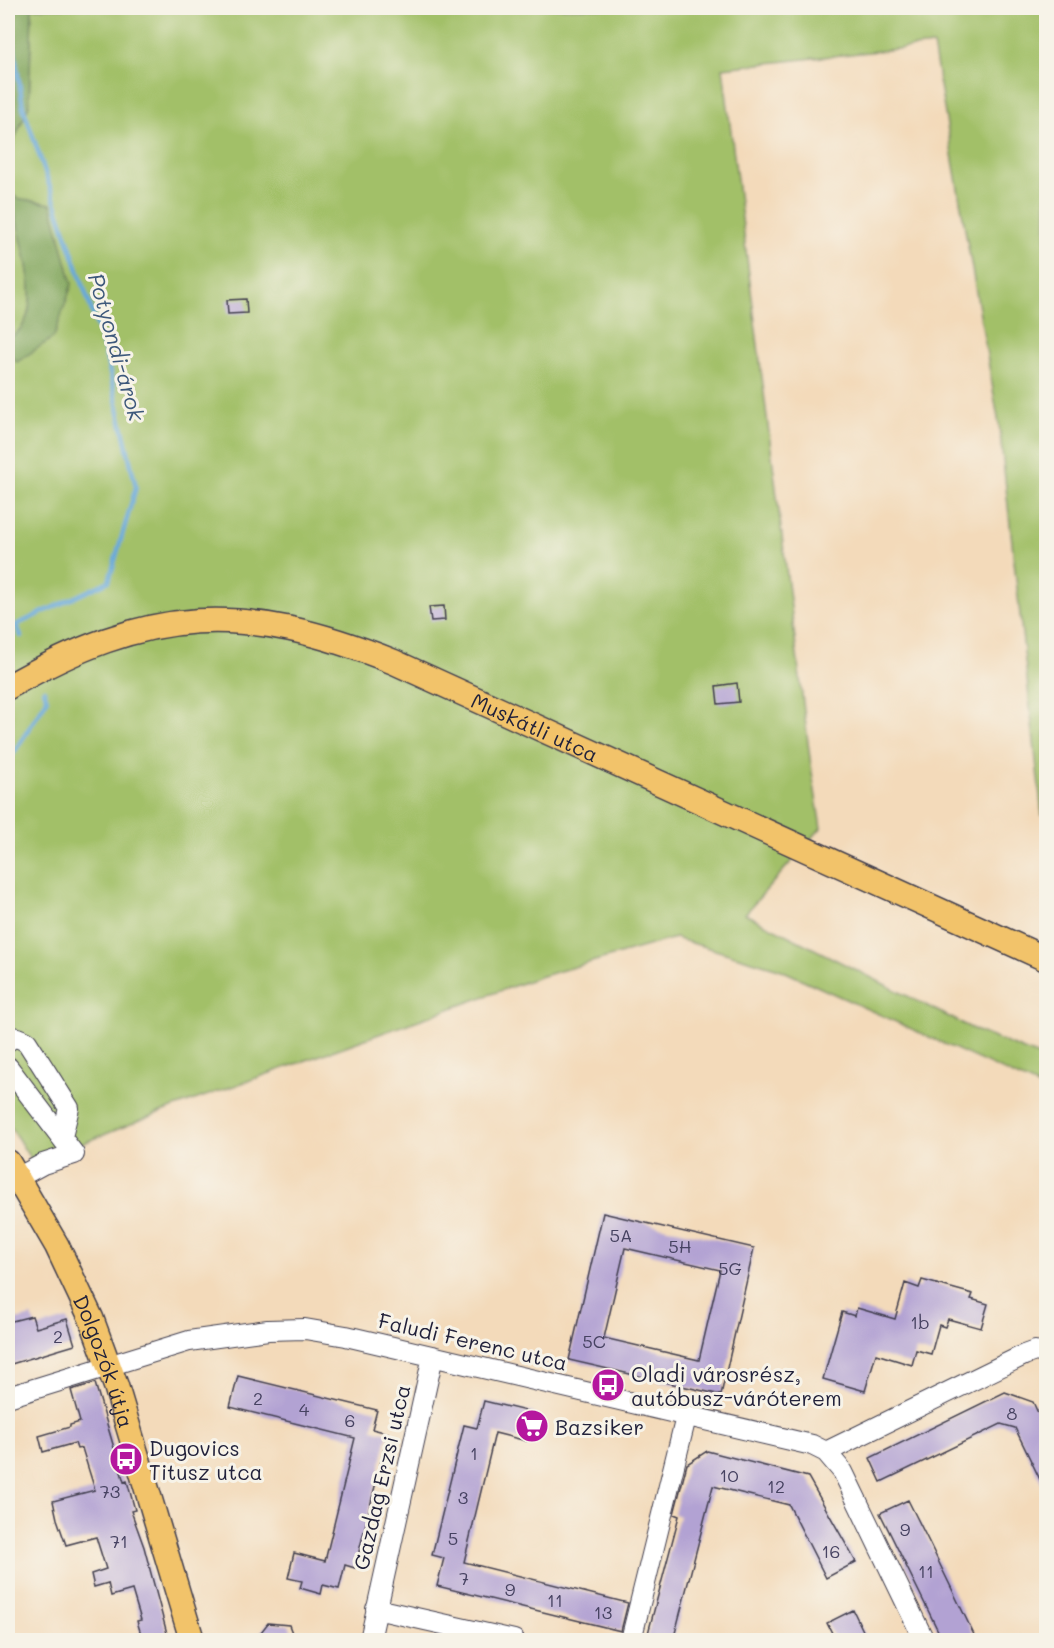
<svg xmlns="http://www.w3.org/2000/svg" width="1054" height="1648" viewBox="0 0 1054 1648" font-family="Mali,sans-serif">
	<style>
		.green { fill: #a2c068; stroke: #627152; stroke-width: 1.5 }
		.forest { fill: #81a65c; stroke: #52644c; stroke-width: 1.5 }
		.lines { fill: none; stroke-linecap: round; stroke-linejoin: round }
		.stream { stroke: #66a8da; stroke-width: 4.5 }
		.building { fill: #b2a2d3; fill-rule: evenodd }
		.minor-casing { stroke: #413e4e; stroke-width: 22 }
		.major-casing { stroke: #413e4e; stroke-width: 27 }
		.minor { stroke: #fff; stroke-width: 20 }
		.major { stroke: #f2c36a; stroke-width: 24 }
		.labels { text-anchor: middle; dominant-baseline: central; stroke-width: 6; stroke-linejoin: round; paint-order: stroke }
		.number-label { font-size: 18px; fill: #464261 }
		.street-label { font-size: 21px; fill: #22223b; stroke: #f7f3e8 }
		.poi-label { font-size: 21px; fill: #22223b; stroke: #f7f3e8; text-anchor: start }
		.water-label { font-size: 22px; font-style: italic; fill: #3d587b; stroke: #f7f3e8 }
	</style>
	<rect width="100%" height="100%" fill="#f7f3e8"/>
	<filter id="ink" filterUnits="userSpaceOnUse"><feTurbulence type="fractalNoise" baseFrequency=".0167" numOctaves="2"/><feDisplacementMap in="SourceGraphic" scale="12" xChannelSelector="R" yChannelSelector="G"/><feConvolveMatrix kernelMatrix="1 2 1 2 8 2 1 2 1" color-interpolation-filters="sRGB"/></filter>
	<filter id="wash" filterUnits="userSpaceOnUse"><feTurbulence type="fractalNoise" baseFrequency=".008" numOctaves="4" result="noise"/><feDisplacementMap in="SourceGraphic" scale="24" xChannelSelector="R" yChannelSelector="G"/><feGaussianBlur stdDeviation="1.35" result="paint"/><feColorMatrix in="noise" values="0 0 0 0 0 0 0 0 0 0 0 0 0 0 0 0 0 1.4 0 .05"/><feComposite in="paint" operator="in"/></filter>
	<g filter="url(#wash)">
		<rect width="100%" height="100%" fill="#f3daba"/>
		<path class="green" d="M32 8H1046V814L1042 815 999 424 933 45 723 68 811 766 821 828 745 914 977 1031 1046 1059V1090L779 969 675 938 539 977 161 1112 33 1163 8 1123V352L17 361 54 337 16 198 8 188V155L29 105Z
			M8 203 14 210C21 243 50 320 8 338Z"/>
		<path class="forest" d="M8 8H32L29 105 8 155Z
			M8 188 16 198 51 204 72 284 54 337 17 362 8 352V338C50 320 21 244 14 210L8 203Z"/>
		<g class="lines">
			<path class="stream" d="M8 11 23 107 104 347 136 487 109 581 16 625 21 636
				M8 762 47 700 44 690"/>
		</g>
		<g id="blocks">
			<path class="building" d="M246 299 247 313 228 314 227 300Z
				M444 606 445 620 431 621 429 607Z
				M737 683 739 702 718 704 716 686Z
				M603 1213 754 1248 721 1395 569 1360ZM625 1248 720 1270 699 1360 604 1338Z
				M922 1280 973 1294 971 1299 988 1304 981 1328 948 1319 945 1327 939 1325 931 1354 916 1350 912 1365 876 1354 865 1391 823 1379 842 1312 855 1316 857 1308 895 1319 905 1283 919 1288Z
				M32 1316 36 1328 67 1319 75 1345 8 1365V1322Z
				M238 1376 377 1410 372 1429 388 1433 355 1568 345 1565 339 1589 323 1585 321 1594 300 1588 302 1581 288 1578 294 1553 325 1561 355 1438 230 1407Z
				M95 1383 124 1482 127 1481 135 1510 131 1511 144 1547 169 1641H143L137 1621 141 1620 132 1590 111 1596 108 1583 94 1587 91 1574 106 1569 96 1537 66 1545 57 1519 53 1501 95 1490 82 1448 77 1449 75 1443 43 1452 39 1436 70 1427V1425L80 1422 71 1390Z
				M1005 1392 1033 1402 1047 1433V1494L1015 1428 1001 1424 881 1482 870 1458Z
				M484 1401 534 1413 527 1441 495 1433 464 1562 628 1603 621 1631 437 1586 444 1558 432 1555 464 1425 477 1428Z
				M707 1451 808 1477 856 1562 826 1578 789 1505 713 1486 673 1641H646L679 1516 674 1514 687 1464Z
				M908 1500 930 1544 977 1641H943L922 1598 880 1513Z
				M853 1610 868 1641H836L827 1623Z
				M268 1623 289 1625 295 1641H254Z"/>
		</g>
	</g>
	<g filter="url(#ink)">
		<use href="#blocks" fill-opacity="0" stroke="#413e4e" stroke-width="1.5"/>
		<g class="lines">
			<g class="minor-casing">
				<path id="minor" d="M8 1041C15 1035 19 1038 27 1042L69 1108 62 1137
					M8 1067 74 1154 43 1164 17 1178
					M8 1397 189 1341 268 1330 305 1329 346 1336 812 1445 826 1452 843 1472 924 1640
					M826 1452 1024 1355 1035 1351 1046 1353
					M376 1609 514 1640
					M370 1640 433 1356
					M631 1640 686 1417"/>
			</g>
			<g class="major-casing">
				<g id="major">
					<path id="s1" d="M8 687C148 606 243 601 394 662L1046 959"/>
					<path id="s2" d="M8 1162 57 1246 91 1318 116 1386 192 1640"/>
				</g>
			</g>
			<use href="#minor" class="minor"/>
			<use href="#major" class="major"/>
		</g>
	</g>
	<defs>
		<g id="bus-disc" transform="scale(1.725)"><circle r="9.5" fill="#b5179e" stroke="#f7f3e8"/><path d="M-5-6H5V4H4V6H2V4H-2V6H-4V4H-5ZM-3.5-4V0h7V-4ZM-3.5 1.2v1.5H-2V1.2ZM2 1.2v1.5H3.5V1.2Z" fill="#fff"/></g>
		<g id="supermarket-disc" transform="scale(1.725)"><circle r="9.5" fill="#b5179e" stroke="#f7f3e8"/><path d="M-6-5.5h2.5l.6 2H6L4.5 2H-2.5L-4.4-4H-6ZM-1.5 3.2a1.3 1.3 0 1 0 .1 0ZM3 3.2a1.3 1.3 0 1 0 .1 0Z" fill="#fff"/></g>
	</defs>
	<g fill-rule="evenodd">
		<use href="#bus-disc" x="608" y="1385"/>
		<use href="#supermarket-disc" x="532" y="1426"/>
		<use href="#bus-disc" x="126" y="1459"/>
	</g>
	<g class="labels">
		<g class="number-label">
			<text x="621" y="1235">5A</text>
			<text x="680" y="1246">5H</text>
			<text x="730" y="1268">5G</text>
			<text x="920" y="1322">1b</text>
			<text x="58" y="1336">2</text>
			<text x="594" y="1341">5C</text>
			<text x="258" y="1398">2</text>
			<text x="304" y="1409">4</text>
			<text x="1012" y="1413">8</text>
			<text x="350" y="1420">6</text>
			<text x="474" y="1453">1</text>
			<text x="729" y="1475">10</text>
			<text x="776" y="1486">12</text>
			<text x="110" y="1491">73</text>
			<text x="463" y="1497">3</text>
			<text x="905" y="1529">9</text>
			<text x="453" y="1538">5</text>
			<text x="119" y="1541">71</text>
			<text x="831" y="1551">16</text>
			<text x="926" y="1571">11</text>
			<text x="464" y="1578">7</text>
			<text x="510" y="1589">9</text>
			<text x="555" y="1600">11</text>
			<text x="603" y="1612">13</text>
		</g>
		<g class="street-label">
			<text stroke="none"><textPath href="#s1" startOffset="560">Muskátli utca</textPath></text>
			<text transform="translate(473 1341) rotate(13)">Faludi Ferenc utca</text>
			<text stroke="none"><textPath href="#s2" startOffset="222">Dolgozók útja</textPath></text>
			<text transform="translate(381 1477) rotate(-77)">Gazdag Erzsi utca</text>
		</g>
		<g class="poi-label">
			<text x="631" y="1373">Oladi városrész,<tspan x="631" dy="24">autóbusz-váróterem</tspan></text>
			<text x="555" y="1426">Bazsiker</text>
			<text x="149" y="1447">Dugovics<tspan x="149" dy="24">Titusz utca</tspan></text>
		</g>
		<g class="water-label">
			<text transform="translate(117 347) rotate(74)">Potyondi-árok</text>
		</g>
	</g>
	<rect width="1054" height="1648" fill="none" stroke="#f7f3e8" stroke-width="30"/>
</svg>
